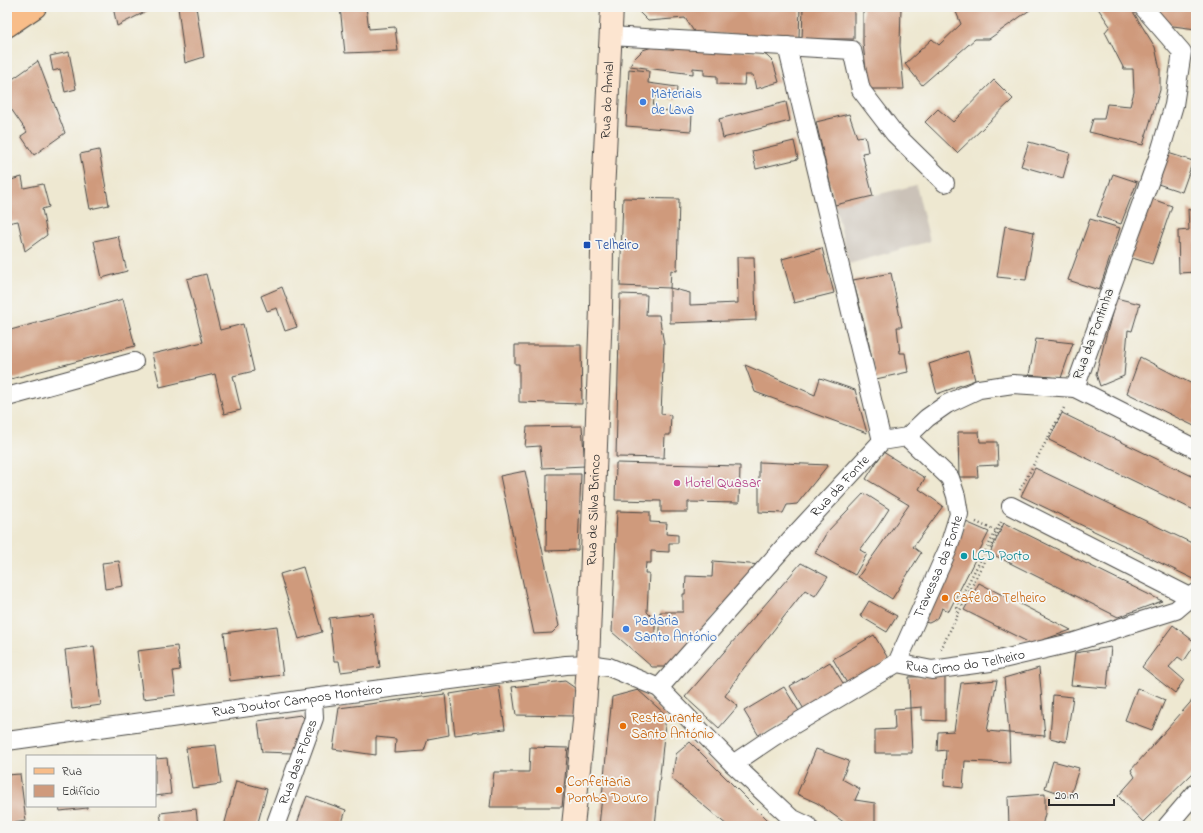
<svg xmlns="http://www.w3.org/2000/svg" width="1203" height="833" viewBox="0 0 1203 833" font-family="'Indie Flower',sans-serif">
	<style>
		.industrial { fill: #cbc2b8 }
		.building { fill: #cf9a7c }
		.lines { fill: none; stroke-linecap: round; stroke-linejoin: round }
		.street-casing { stroke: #484744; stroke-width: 20 }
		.secondary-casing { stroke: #484744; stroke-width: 24 }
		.primary-casing { stroke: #484744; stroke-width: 24 }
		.path { stroke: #484744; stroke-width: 2.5; stroke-dasharray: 1 3; stroke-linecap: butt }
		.street { stroke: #fff; stroke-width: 18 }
		.secondary { stroke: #fce5d0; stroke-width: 22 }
		.primary { stroke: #f8bd89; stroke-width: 22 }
		.shop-dot { fill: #3f7fe0; stroke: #f6f6f2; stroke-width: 1.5 }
		.transit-dot { fill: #1a4fb4; stroke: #f6f6f2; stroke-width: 1.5 }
		.hotel-dot { fill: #d1479c; stroke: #f6f6f2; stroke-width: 1.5 }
		.culture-dot { fill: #0f9aa8; stroke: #f6f6f2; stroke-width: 1.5 }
		.food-dot { fill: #e8710a; stroke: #f6f6f2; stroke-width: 1.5 }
		.labels { text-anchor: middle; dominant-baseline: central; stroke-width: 3.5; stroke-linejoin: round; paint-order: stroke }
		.shop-label { font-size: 14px; fill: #366cbe; stroke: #f6f6f2; text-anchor: start }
		.street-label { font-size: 14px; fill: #2b2b2b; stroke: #f6f6f2 }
		.transit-label { font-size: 14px; fill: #164399; stroke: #f6f6f2; text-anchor: start }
		.hotel-label { font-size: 14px; fill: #b23c85; stroke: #f6f6f2; text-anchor: start }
		.culture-label { font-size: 14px; fill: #0d838f; stroke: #f6f6f2; text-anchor: start }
		.food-label { font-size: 14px; fill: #c56008; stroke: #f6f6f2; text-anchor: start }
	</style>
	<rect width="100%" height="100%" fill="#f6f6f2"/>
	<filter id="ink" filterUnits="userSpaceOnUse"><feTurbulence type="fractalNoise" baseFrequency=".025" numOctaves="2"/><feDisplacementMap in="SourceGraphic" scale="8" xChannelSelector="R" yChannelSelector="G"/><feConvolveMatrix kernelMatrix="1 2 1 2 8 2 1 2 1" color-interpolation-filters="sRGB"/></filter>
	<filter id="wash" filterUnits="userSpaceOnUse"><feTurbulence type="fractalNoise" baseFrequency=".012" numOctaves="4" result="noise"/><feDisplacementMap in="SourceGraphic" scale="16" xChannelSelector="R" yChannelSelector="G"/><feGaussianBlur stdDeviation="0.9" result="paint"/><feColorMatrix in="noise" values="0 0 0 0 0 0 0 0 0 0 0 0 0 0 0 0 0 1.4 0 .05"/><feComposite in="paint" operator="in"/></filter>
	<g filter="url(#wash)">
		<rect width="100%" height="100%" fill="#eee8d1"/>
		<path class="industrial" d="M916 185 930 241 849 264 835 205Z"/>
		<g id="blocks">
			<path class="building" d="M113 7H155L117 26Z
				M178 7H196L204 57 185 63Z
				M340 7H366L369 29 395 27 398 51 345 53Z
				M634 7H800L799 38 695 33 685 18 648 21Z
				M803 7H854V39H802Z
				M863 7H901L900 46 904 89H868L863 43Z
				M954 7H1034L989 39H975L922 85 905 64 932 39 939 45 961 24Z
				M1097 7H1130L1155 47 1160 70V90L1143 145 1089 132 1093 119H1104L1107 104 1130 106 1134 92 1133 69H1124L1105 32 1110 26Z
				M1147 7H1196V29L1173 26 1160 20Z
				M658 45 760 52 767 56 773 62 779 82 756 89 753 75H745L744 85 717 84V76L704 75V69L693 68V74L630 66 634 59 643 50Z
				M69 52 76 89 65 92 60 69 53 71 50 56Z
				M38 61 65 133 34 155 21 136 27 132 7 103V83Z
				M629 69 649 71 648 83 677 87 676 99 654 96 653 109 692 114 691 131 626 126Z
				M994 80 1013 99 957 153 925 122 938 109 953 122Z
				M786 102 790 121 723 138 719 119Z
				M849 114 857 137 865 136 868 152 862 153 873 196 835 205 816 122Z
				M794 141 798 159 756 169 752 151Z
				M1029 142 1070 153 1063 178 1021 166Z
				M99 150 109 205 90 209 80 154Z
				M1165 152 1193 161 1182 192 1155 183Z
				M1113 174 1137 182 1121 224 1097 216Z
				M22 177 24 188 43 184 49 207 42 209 47 235 25 251 18 221 7 223V181Z
				M623 198 679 199 677 271 671 270 670 288 620 286Z
				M1149 198 1172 206 1152 264 1129 257Z
				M1188 209 1196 213V272L1179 273 1178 231 1189 230Z
				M1090 219 1120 228 1099 290 1068 280Z
				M1005 226 1034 232 1026 280 997 277Z
				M118 236 127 271 102 278 94 241Z
				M822 248 834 293 794 303 782 259Z
				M737 257H754L756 320 670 323V288L690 293V305L738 303Z
				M891 273 902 327H897L900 353H905L908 372 876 379 866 330 853 280Z
				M206 274 220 330 243 324 254 371 233 376 241 410 224 414 215 374 160 387 152 354 203 342 187 279Z
				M282 287 297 327 285 331 277 308 267 311 261 296Z
				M620 294 647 295 646 315H659L664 344 661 414 671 415 670 435H665L664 458 616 457Z
				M1116 298 1140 304 1132 331 1128 330 1124 376 1100 386 1096 374Z
				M123 299 135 346 7 380V331Z
				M1036 339 1073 343 1061 378 1029 375Z
				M515 345H581L582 404 519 402V364H515Z
				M968 351 975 380 937 394 929 364Z
				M1140 357 1196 386V427L1127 393Z
				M745 365 815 395 820 378 855 390 867 433 755 392Z
				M1062 413 1196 478V511L1049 440Z
				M582 426 585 466 542 468 540 446 525 447 527 427Z
				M958 432H979L980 442H997L998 465 977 466 978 477H959Z
				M883 452 925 478 919 489 943 506 913 547 921 553 892 599 858 577 909 505 866 479Z
				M759 462 828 465 797 504 787 505 783 513 759 512Z
				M616 463 740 466 739 503 688 502V512H661V501L615 500Z
				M1035 468 1196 545V580L1021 496Z
				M525 471 559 626 552 633 534 634 500 476Z
				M547 474H581L578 550 546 551Z
				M864 493 889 509 878 526 860 550 867 554 855 575 815 553 827 532Z
				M617 511 650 512V522L667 523 666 534 678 535V543H669V552L651 551V563H646L645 573H649L647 612 655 620V635H660V612H683V594H685L686 576 712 577 713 561 761 565 676 660 665 667H652L612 632Z
				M966 522 989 532 949 611 942 608 939 616 933 621 929 623 924 622Z
				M1004 523 1162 601 1118 617 990 553Z
				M119 561 123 586 105 589 102 563Z
				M801 563 828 577 815 596 805 590 740 673 725 696 738 706 719 728 685 697Z
				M303 567 322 632 299 639 280 574Z
				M979 583 1071 630 1032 644 964 610Z
				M869 601 897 616 887 632 860 616Z
				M373 613 380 667 341 672 339 661H334L329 618Z
				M1173 625 1196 643 1184 661 1178 657 1169 667 1184 680 1175 693 1142 667Z
				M277 626 283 675 230 681 224 633Z
				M874 635 889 660 848 685 833 659Z
				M94 646 101 705 72 709 65 650Z
				M177 646 180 670 173 671 176 695 143 699 137 651Z
				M1111 647 1107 688 1071 685 1075 653Z
				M830 662 846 688 805 711 790 686Z
				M1039 668 1045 736 1009 733 1010 763 965 761 963 788 944 786 946 750 937 751 938 732 954 731 961 683 997 680 987 731 1009 733 1004 678Z
				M945 676V721L922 720V707L910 708 909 677Z
				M565 681 575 688 574 716 516 715 512 687Z
				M499 686 505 729 455 735 450 694Z
				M784 687 800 713 759 736 744 711Z
				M1137 688 1165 700 1152 730 1125 720Z
				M638 690 666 715 655 826H599L612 697Z
				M445 694 449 735 428 739 424 751 395 753 396 739 376 737V755L333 749 339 708Z
				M1053 695 1073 697 1066 742 1050 738Z
				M1196 696V770L1143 822 1118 796 1135 777 1131 770Z
				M910 708 912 753H875V730L895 729 894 709Z
				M301 715 306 720 292 753 262 752 258 721Z
				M690 742 774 826H728L672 779 676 754Z
				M216 745 221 784 192 788 186 748Z
				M530 747 568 748 562 807H490L494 772H529Z
				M816 749 849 761 842 779 860 789 855 800 875 803V826L845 823 817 803 797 794Z
				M167 758 171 794 155 796V759Z
				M1053 761 1079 768 1070 797 1045 788Z
				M20 774 26 821 7 824V775Z
				M236 781 267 789 257 826H224Z
				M1045 794V814L1042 826H1009L1008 797Z
				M307 796 346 810 341 826H296Z
				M59 806H87V808L60 811Z
				M196 809 198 826H162L160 813Z"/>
		</g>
	</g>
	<g filter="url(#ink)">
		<use href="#blocks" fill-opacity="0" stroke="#484744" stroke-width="1"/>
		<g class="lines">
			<g class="street-casing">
				<g id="street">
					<path d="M1143 7 1182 52 1174 105 1160 152 1075 388 1196 449"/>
					<path d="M610 36 852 50 861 90 894 133 945 183"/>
					<path d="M787 46 882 441"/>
					<path d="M7 397 134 362"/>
					<path d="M1011 506 1190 597"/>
					<path id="s1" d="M897 663 948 549 959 514 956 496 950 478 907 437"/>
					<path id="s2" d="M659 688 792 538 882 441 907 437 927 418 947 404 979 389 1013 384 1075 388"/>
					<path id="s3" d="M7 741 313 698 566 665 588 664 609 667 659 688 733 764 791 818 808 826"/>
					<path id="s4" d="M733 764 773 737 897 663 932 670 990 662 1071 643 1176 610 1196 593"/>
					<path id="s5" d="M275 826 314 718 313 698"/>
					<path d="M1167 826 1196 792"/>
				</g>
			</g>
			<g class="secondary-casing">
				<g id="secondary">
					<path id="s6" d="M573 826 584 721 588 664 601 308 603 193 612 7"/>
				</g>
			</g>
			<g class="primary-casing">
				<path id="primary" d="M7 26 35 7"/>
			</g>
			<path class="path" d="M1020 490 1065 406
				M976 522 996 531
				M957 612 958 602 1001 522
				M941 649 1003 523"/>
			<use href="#street" class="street"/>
			<use href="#secondary" class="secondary"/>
			<use href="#primary" class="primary"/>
		</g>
	</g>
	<g class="shop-dot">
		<circle cx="643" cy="102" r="4"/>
		<circle cx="626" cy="629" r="4"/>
	</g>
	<rect class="transit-dot" x="583" y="241" width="8" height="8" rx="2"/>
	<circle class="hotel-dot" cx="677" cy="483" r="4"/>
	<circle class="culture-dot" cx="964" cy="556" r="4"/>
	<g class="food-dot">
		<circle cx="945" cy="598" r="4"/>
		<circle cx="623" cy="726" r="4"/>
		<circle cx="559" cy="790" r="4"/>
	</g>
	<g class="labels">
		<g class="shop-label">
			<text x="651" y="94">Materiais<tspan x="651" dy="16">de Lava</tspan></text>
			<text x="634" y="621">Padaria<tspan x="634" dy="16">Santo António</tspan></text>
		</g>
		<g class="street-label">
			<text stroke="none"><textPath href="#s6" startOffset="727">Rua do Amial</textPath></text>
			<text transform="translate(1094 334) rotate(-70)">Rua da Fontinha</text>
			<text stroke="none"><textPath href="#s2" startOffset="271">Rua da Fonte</textPath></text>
			<text stroke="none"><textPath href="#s6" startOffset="317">Rua de Silva Brinco</textPath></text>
			<text stroke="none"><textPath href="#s1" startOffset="105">Travessa da Fonte</textPath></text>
			<text stroke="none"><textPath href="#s4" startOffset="262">Rua Cimo do Telheiro</textPath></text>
			<text stroke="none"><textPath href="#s3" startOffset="293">Rua Doutor Campos Monteiro</textPath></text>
			<text stroke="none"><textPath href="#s5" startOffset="68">Rua das Flores</textPath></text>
		</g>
		<g class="transit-label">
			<text x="595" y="245">Telheiro</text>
		</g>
		<g class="hotel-label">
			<text x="685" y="483">Hotel Quasar</text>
		</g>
		<g class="culture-label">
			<text x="972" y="556">LCD Porto</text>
		</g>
		<g class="food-label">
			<text x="953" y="598">Café do Telheiro</text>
			<text x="631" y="718">Restaurante<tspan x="631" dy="16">Santo António</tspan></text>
			<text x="567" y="782">Confeitaria<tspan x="567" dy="16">Pomba Douro</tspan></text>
		</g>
	</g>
	<rect width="1203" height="833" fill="none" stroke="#f6f6f2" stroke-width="24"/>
	<rect x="26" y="755" width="130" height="52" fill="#f6f6f2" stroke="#a5a5a2"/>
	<rect x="34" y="768" width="20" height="6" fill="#f8bd89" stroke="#a5a5a2"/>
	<text x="62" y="775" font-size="12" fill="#2b2b2b">Rua</text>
	<rect x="34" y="785" width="20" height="12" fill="#cf9a7c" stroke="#a5a5a2"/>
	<text x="62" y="795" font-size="12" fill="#2b2b2b">Edifício</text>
	<path d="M1049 799v6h65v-6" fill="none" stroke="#2b2b2b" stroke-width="2"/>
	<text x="1055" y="799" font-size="12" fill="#2b2b2b" stroke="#f6f6f2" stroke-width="3" paint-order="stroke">20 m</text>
</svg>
